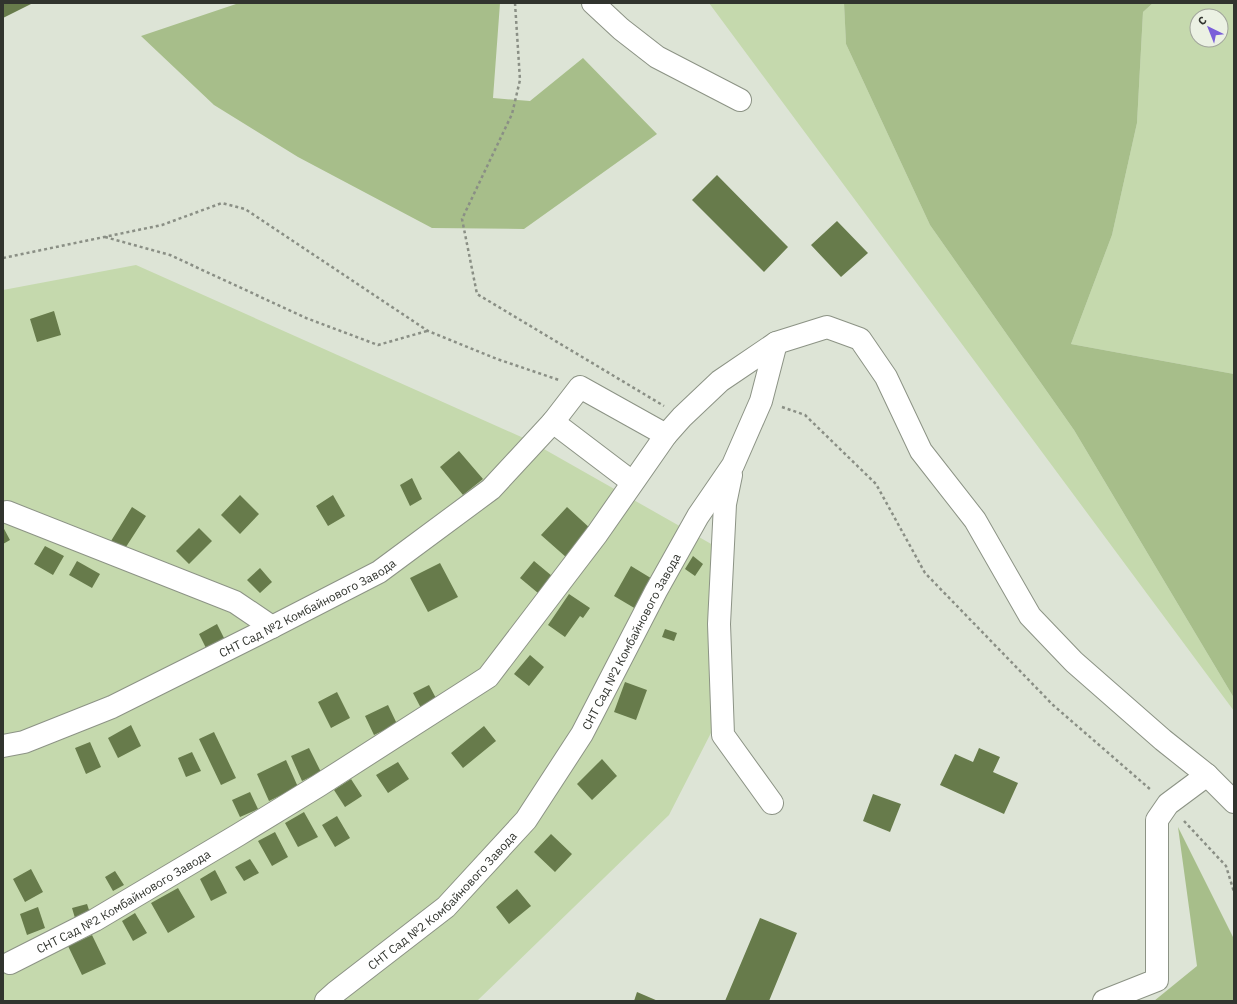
<svg xmlns="http://www.w3.org/2000/svg" width="1237" height="1004" viewBox="0 0 1237 1004" font-family="'IBM Plex Sans',sans-serif">
	<style>
		.green { fill: #c5d9ad; fill-rule: evenodd }
		.forest { fill: #a7be8a }
		.building { fill: #677b4b }
		.lines { fill: none; stroke-linecap: round; stroke-linejoin: round }
		.minor-casing { stroke: #8c9385; stroke-width: 24 }
		.path { stroke: #8a8f85; stroke-width: 2.5; stroke-dasharray: 3 3; stroke-linecap: butt }
		.minor { stroke: #fff; stroke-width: 22 }
		.labels { text-anchor: middle; dominant-baseline: central; stroke-width: 4; stroke-linejoin: round; paint-order: stroke }
		.street-label { font-size: 12px; fill: #31342e; stroke: #ebf1e3 }
	</style>
	<rect width="100%" height="100%" fill="#dde4d6"/>
	<path class="green" d="M709 3H844L846 44 930 225 1074 430 1234 698V711Z
		M1153 3H1234V374L1071 344 1112 235 1137 123 1143 12ZM1197 16H1221V40H1197Z
		M136 265 528 440 713 545 714 727 669 815 477 1001H3V290Z"/>
	<path class="forest" d="M239 3H500L493 98 530 101 583 58 657 134 524 229 432 228 298 157 214 105 141 36Z
		M844 3H1153L1143 12 1137 123 1112 235 1071 344 1234 374V698L1074 430 930 225 846 44Z
		M1178 827 1234 939V1001H1154L1197 966Z"/>
	<path class="building" d="M3 3H33L3 18Z
		M717 175 788 247 764 272 692 200Z
		M837 221 868 253 841 277 811 245Z
		M54 311 61 335 37 342 30 319Z
		M459 451 483 479 463 495 440 467Z
		M412 478 422 499 410 506 400 485Z
		M240 495 259 514 240 534 221 515Z
		M333 495 345 516 328 526 316 506Z
		M132 507 146 516 124 550 111 541Z
		M567 507 592 530 567 558 541 535Z
		M3 527 10 540 3 544Z
		M199 528 212 541 189 564 176 551Z
		M45 546 64 556 53 575 34 564Z
		M693 556 703 564 695 576 685 569Z
		M77 561 100 574 92 588 69 575Z
		M534 561 552 576 538 593 520 578Z
		M440 563 458 597 428 612 410 578Z
		M631 566 654 580 636 609 614 596Z
		M260 568 272 582 260 593 247 580Z
		M569 594 590 608 583 618 580 616 565 637 548 625Z
		M217 624 226 642 208 652 199 634Z
		M665 629 677 633 674 641 662 637Z
		M530 655 544 667 529 686 514 674Z
		M625 682 647 690 636 720 614 712Z
		M429 685 438 702 422 710 413 693Z
		M337 692 350 718 331 728 318 702Z
		M388 705 397 724 374 735 365 716Z
		M131 725 141 746 118 758 108 738Z
		M484 726 496 741 463 768 451 753Z
		M214 732 236 778 221 785 199 739Z
		M90 742 101 767 86 774 75 748Z
		M309 748 321 772 302 781 291 756Z
		M979 748 1000 757 993 772 1018 783 1004 814 940 785 955 754 973 762Z
		M192 752 201 771 186 777 178 758Z
		M602 759 617 776 592 800 577 784Z
		M286 760 298 787 269 801 257 774Z
		M398 762 409 779 388 793 376 775Z
		M351 779 362 796 345 807 334 790Z
		M250 792 258 809 240 817 232 800Z
		M873 794 901 804 890 832 863 821Z
		M304 812 318 837 298 847 285 823Z
		M337 816 350 838 335 847 322 825Z
		M275 832 288 857 272 866 258 841Z
		M551 834 572 854 555 872 534 852Z
		M250 859 259 873 244 881 235 867Z
		M31 869 43 892 25 902 13 879Z
		M215 870 227 893 211 901 200 879Z
		M115 871 124 885 113 891 105 877Z
		M178 888 195 917 168 933 151 903Z
		M517 889 531 906 509 924 496 907Z
		M87 904 90 913 75 918 72 908Z
		M38 907 45 928 27 935 20 914Z
		M135 913 147 933 133 941 122 921Z
		M760 918 797 933 769 1001H725Z
		M92 935 106 964 82 975 68 946Z
		M637 992 658 1001H634Z"/>
	<g class="lines">
		<g class="minor-casing">
			<g id="minor">
				<path d="M593 3 621 29 657 57 740 100"/>
				<path d="M553 422 632 482"/>
				<path d="M731 475 725 504 719 624 723 735 772 803"/>
				<path d="M7 512 235 602 272 627"/>
				<path id="s1" d="M3 746 24 742 112 707 272 627 379 572 491 489 553 422 580 387 666 435 682 417 720 381 776 343 827 327 860 339 886 377 921 451 975 520 1030 616 1074 662 1163 740 1207 775 1234 802"/>
				<path id="s2" d="M10 963 95 920 238 835 318 786 488 677 597 534 666 435"/>
				<path id="s3" d="M326 1001 336 992 446 907 526 820 582 734 656 591 698 516 733 465 761 401 776 343"/>
				<path d="M1104 1001 1157 980V820L1168 804 1207 775"/>
			</g>
		</g>
		<path class="path" d="M515 3 520 80 512 114 462 219 477 294 664 406
			M105 237 170 255 306 318 378 345 427 331
			M3 258 162 225 222 203 245 209 428 331 497 359 559 380
			M782 407 805 415 876 484 925 573 1053 705 1151 790
			M1184 821 1226 866 1234 892"/>
		<use href="#minor" class="minor"/>
	</g>
	<g class="labels">
		<g class="street-label">
			<text stroke="none"><textPath href="#s1" startOffset="335">СНТ Сад №2 Комбайнового Завода</textPath></text>
			<text stroke="none"><textPath href="#s3" startOffset="478">СНТ Сад №2 Комбайнового Завода</textPath></text>
			<text stroke="none"><textPath href="#s3" startOffset="154">СНТ Сад №2 Комбайнового Завода</textPath></text>
			<text stroke="none"><textPath href="#s2" startOffset="129">СНТ Сад №2 Комбайнового Завода</textPath></text>
		</g>
	</g>
	<rect width="1237" height="1004" fill="none" stroke="#31342e" stroke-width="8"/>
	<g transform="translate(1209 28) rotate(317)"><circle r="19" fill="#ebf1e3" stroke="#a1a59b"/>
	<path d="M0-3L7 15L0 10L-7 15Z" fill="#795ed9"/>
	<text y="-6" font-size="11" font-weight="bold" text-anchor="middle" fill="#31342e">С</text>
	</g>
</svg>
